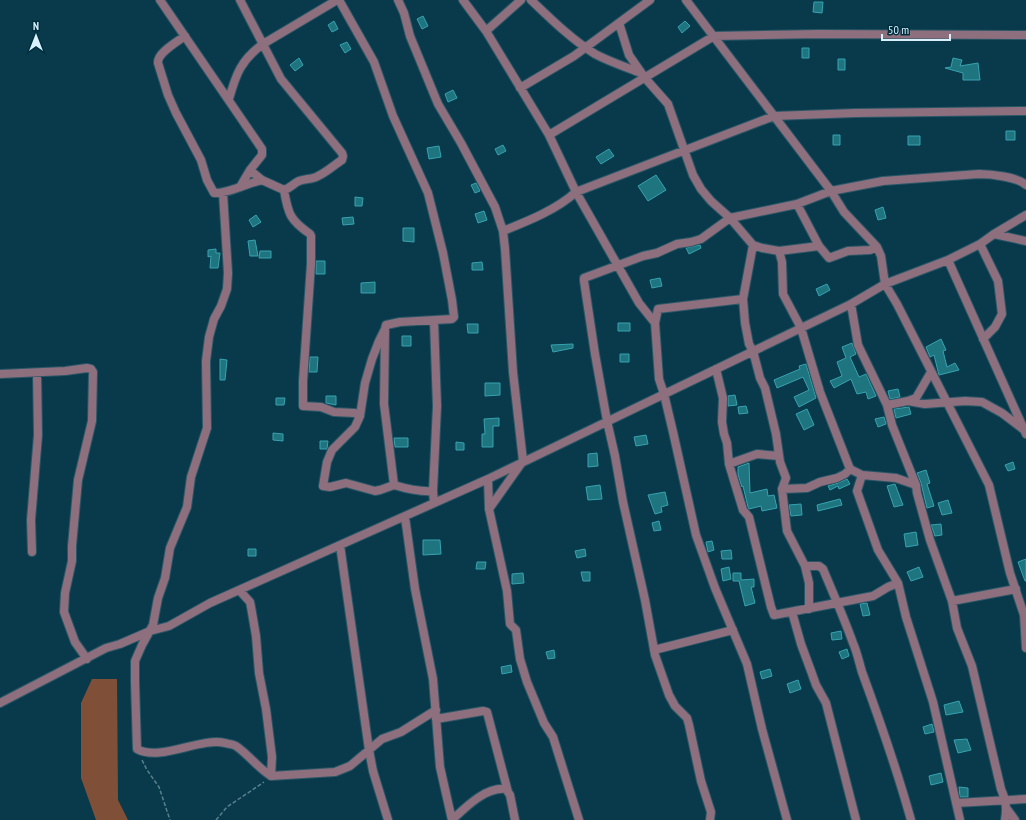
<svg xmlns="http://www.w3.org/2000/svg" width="1026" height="820" viewBox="0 0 1026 820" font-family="'PT Sans Narrow',sans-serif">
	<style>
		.green { fill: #804f37 }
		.building { fill: #1e7580; stroke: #38a2af }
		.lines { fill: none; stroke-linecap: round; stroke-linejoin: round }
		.street-casing { stroke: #2a5767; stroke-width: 10 }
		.path { stroke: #59808f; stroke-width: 1.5; stroke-dasharray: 4 2; stroke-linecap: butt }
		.street { stroke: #8e6f7e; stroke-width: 8 }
	</style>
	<rect width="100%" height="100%" fill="#093a4b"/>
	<path class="green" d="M92 679H117L118 800 128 820H96L81 778V703Z"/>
	<path class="building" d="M814 2H823L822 13 813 12Z
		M423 16 428 26 422 29 417 19Z
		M334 21 338 29 332 32 328 25Z
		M685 21 690 26 682 33 678 27Z
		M347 42 351 49 345 53 340 45Z
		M802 48H809V58H802Z
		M299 58 303 65 295 71 290 65Z
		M953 58 962 60 960 66 978 63 980 80H963V73L945 68 951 67Z
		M838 59H845V70H838Z
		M453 90 457 98 448 102 445 94Z
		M1006 131H1015V140H1006Z
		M833 135H840V145H833Z
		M908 136H920V145H908Z
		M503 145 506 151 498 155 495 149Z
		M439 146 441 157 429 159 427 148Z
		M609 149 614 156 601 164 596 157Z
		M656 175 666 190 648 201 638 186Z
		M476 183 480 191 475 193 471 185Z
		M355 197 363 198 362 206H355Z
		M883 207 886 218 878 220 875 210Z
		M484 211 487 220 478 223 475 214Z
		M256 215 261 222 253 227 249 220Z
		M353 217 354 224 343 225 342 218Z
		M403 228H414V242L403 241Z
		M255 240 258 256H250L248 241Z
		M700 245 701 248 689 254 686 248Z
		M216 249V253H220L218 268H210L211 256 208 257V250Z
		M260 251H271V258H259Z
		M316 261H325V274H316Z
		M482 262 483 270H472V263Z
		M660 278 662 286 652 288 650 280Z
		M375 282V293H361V283Z
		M827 284 830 290 819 296 816 289Z
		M618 323H630V331H618Z
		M467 324H478V333H468Z
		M402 336H411V346H402Z
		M941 339 946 350 943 351 947 367 955 363 959 370 939 375 934 355 930 357 926 347Z
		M852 343 856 354 850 357 859 377 866 374 876 396 868 399 866 392 857 394 851 379 834 388 830 381 842 376 837 362 846 358 842 347Z
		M573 344V348L553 352 551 345Z
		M620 354H629V362H620Z
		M310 357H318L317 372H309Z
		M220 359 227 360 225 380H220Z
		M806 364 816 398 799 407 794 397 809 390 803 377 777 388 774 380 800 369 799 366Z
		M485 383H500V395L485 396Z
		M898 389 900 397 890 399 888 391Z
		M735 395 737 405 728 406V396Z
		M326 396H336V405L326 403Z
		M276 398H285L284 405H276Z
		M746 406 748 413 739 414 738 407Z
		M909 407 911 414 896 418 894 409Z
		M807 409 814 425 804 430 796 414Z
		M884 417 886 424 878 427 875 419Z
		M499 418V426H493V447H482V434H485L484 419Z
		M273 433 283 434V441L273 440Z
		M646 435 648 444 636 446 634 437Z
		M394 438H408V447H395Z
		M320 441H328L327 449H320Z
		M456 442 464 443V450H456Z
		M597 453 598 466 588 467V454Z
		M1013 462 1015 469 1008 471 1005 465Z
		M749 463 750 493 767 489 768 496 774 495 777 508 762 511 761 506 749 509 748 507 743 486 742 487 738 475V467Z
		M926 470 930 483 927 484 934 506 927 508 921 483 917 473Z
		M847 479 850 484 839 489 838 486 830 490 828 486 838 483Z
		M895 484 903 505 894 507 887 486Z
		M600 485 602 499 588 500 586 487Z
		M665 492 668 505 661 507 662 512 655 514 648 495Z
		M840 499 842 505 818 511 817 505Z
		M948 500 952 513 942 515 938 503Z
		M801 504 802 515 791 516 789 505Z
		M659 521 661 530 654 531 652 523Z
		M941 524 942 535 935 536 931 525Z
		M916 532 918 545 906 547 904 534Z
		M423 540H440L441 554 423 555Z
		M712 541 714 550 708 552 706 542Z
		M248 549H256V556H248Z
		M585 549 586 556 577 558 575 551Z
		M731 550 732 559H722L721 551Z
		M1026 559V581H1025L1018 562Z
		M477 562H486L485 569H476Z
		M729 567 731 579 723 581 721 569Z
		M919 567 923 577 911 581 907 572Z
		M581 572H590V581H583Z
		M523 573 524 583 512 584V574Z
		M733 573H741V580L754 579V587H751L755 603 745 606 739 581H733Z
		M867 603 870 615 863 616 860 604Z
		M841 631 842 639 832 640 831 633Z
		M847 649 849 656 842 659 839 652Z
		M554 650 555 658 548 659 546 652Z
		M511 665 512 672 502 674 501 667Z
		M770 669 772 676 762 679 760 672Z
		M798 680 801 689 790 693 787 684Z
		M959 701 963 712 946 715 944 705Z
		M932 724 934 732 925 734 923 727Z
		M967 739 971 750 958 753 954 740Z
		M941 773 943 782 931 785 929 776Z
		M959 787 968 788V797H960Z"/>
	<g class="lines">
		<g class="street-casing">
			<path id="street" d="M160 0 262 149V155L250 170 240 187
				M240 0 281 79 342 153 343 156 342 160C334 165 327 172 318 176 312 180 304 178 297 182 292 185 290 188 284 190L262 180 250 170
				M339 0 374 62 393 116 428 193 443 253 452 300 454 317 452 319 400 322 386 325 385 329 379 341 372 359 365 383 360 416 355 427 332 450 327 462 323 486 330 487 346 483 375 491 380 490 394 485C407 489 419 492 433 491
				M398 0 404 13 410 36 438 104 461 143 495 207 503 231 505 249 513 372 523 461 489 509
				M463 0 486 31 549 135 576 192 639 303 655 323
				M531 0C551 19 571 39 595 54 610 62 626 67 641 73
				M686 0 831 191 844 212 877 247 881 256 885 284 897 304 989 485 1010 573 1024 615 1026 648
				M619 23 629 55 645 78 668 104 693 175 701 189 711 201 730 218 753 245 762 248 779 251 819 246
				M486 31 521 0
				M185 36C177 42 157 53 158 63L168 95 176 113 201 160 207 180 214 193C228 194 247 183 262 180
				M520 88 574 56 650 0
				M229 99C236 74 241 60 263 44L337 0
				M549 135 714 36 818 34 1026 35
				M284 190C288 214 290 220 310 234L311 236V264L303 381V406L321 407 334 412 355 413 360 416
				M223 193 228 273 227 289 221 306 214 319 209 337 206 361 207 428 191 477 187 507 170 548 165 578 158 598 153 625 142 645 135 661V682L137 749C160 762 200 737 225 743 228 744 233 744 236 746 249 755 258 768 271 776L335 772 350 766 382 739 401 732 436 710
				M797 204 819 246 829 258 848 251 870 250 877 247
				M503 231C528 221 556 210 576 192L774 116 855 113 1026 111
				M994 234 1026 241
				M980 244 998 281 1002 314 995 327 983 339
				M753 245 743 299 745 323 749 344 753 351 760 378 765 388 776 434 780 462 786 478 782 489 787 531 805 566 809 583V609
				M779 251 782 262 783 294 801 328 820 392 850 469 862 475 857 491 878 550 898 583 906 617 933 702 960 820
				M948 260 1026 434
				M743 299 658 309 655 323 659 379 664 394 673 432 696 535 715 588 747 664 762 729 787 820
				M851 304 858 345 887 405 892 425 916 485 917 493 930 540 952 601 957 628 972 666 1001 789C1006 800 1007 808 1005 820
				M385 330 384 404 394 485
				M716 369 723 398 722 422 724 434 727 443 729 464 743 510 749 517 771 607 774 615 873 596 888 587 898 583
				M0 374 65 371 87 368 91 369 93 372 92 421 78 480 72 546V561L65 593 64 612 75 642 87 659
				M908 401 925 404 965 401 982 402 1002 413 1023 429
				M887 405 908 401 916 398 931 372
				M729 464 757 454 779 456
				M862 475 896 478 916 485
				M488 479 489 509 507 591 510 624 516 630 520 659 527 682 544 723 553 737 579 820
				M782 489 807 488 820 482 837 478 845 474 850 469
				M434 503 433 491 437 406 434 321
				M405 517 415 589 433 679 440 767 452 820
				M340 545 369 750 373 771 388 820
				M32 552 31 520 38 435 37 373
				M805 566H819L823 569C833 593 844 618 853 643 857 652 859 662 862 672 880 721 897 770 911 820
				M240 591 250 602 251 607 256 636 259 673 266 709 272 757 271 776
				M952 601 1016 589
				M792 612 801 644 811 671 816 685 826 703 856 820
				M654 650 733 630
				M0 703 106 648 120 644 150 631 169 626 210 603 488 479 851 304 885 284 948 260 980 244 994 234 1026 215
				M436 719 483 711 487 712 508 792
				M956 803 1026 799
				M1007 809 1015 820
				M452 820C466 807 485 787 506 789L510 795 515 820
				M710 820 711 812 701 781 689 725 687 718 675 706 669 695 655 655 645 600 623 502 615 456 607 421 595 354 584 281V278L643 256 657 253 677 244 691 242 701 239 730 218 797 204 831 191 883 181 979 174C990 174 1018 177 1026 185"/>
		</g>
		<path class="path" d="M142 760 147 770 159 787 170 820
			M216 820 227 807 264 782"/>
		<use href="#street" class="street"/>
	</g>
	<g transform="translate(36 36)" stroke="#002f40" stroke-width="3" paint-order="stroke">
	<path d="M0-3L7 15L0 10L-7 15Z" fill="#d9f1fc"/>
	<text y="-6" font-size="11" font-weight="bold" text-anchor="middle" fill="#d9f1fc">N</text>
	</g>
	<path d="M882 34v6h68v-6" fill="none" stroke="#d9f1fc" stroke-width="2"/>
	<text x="888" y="34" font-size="12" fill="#d9f1fc" stroke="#002f40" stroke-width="3" paint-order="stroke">50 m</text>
</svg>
